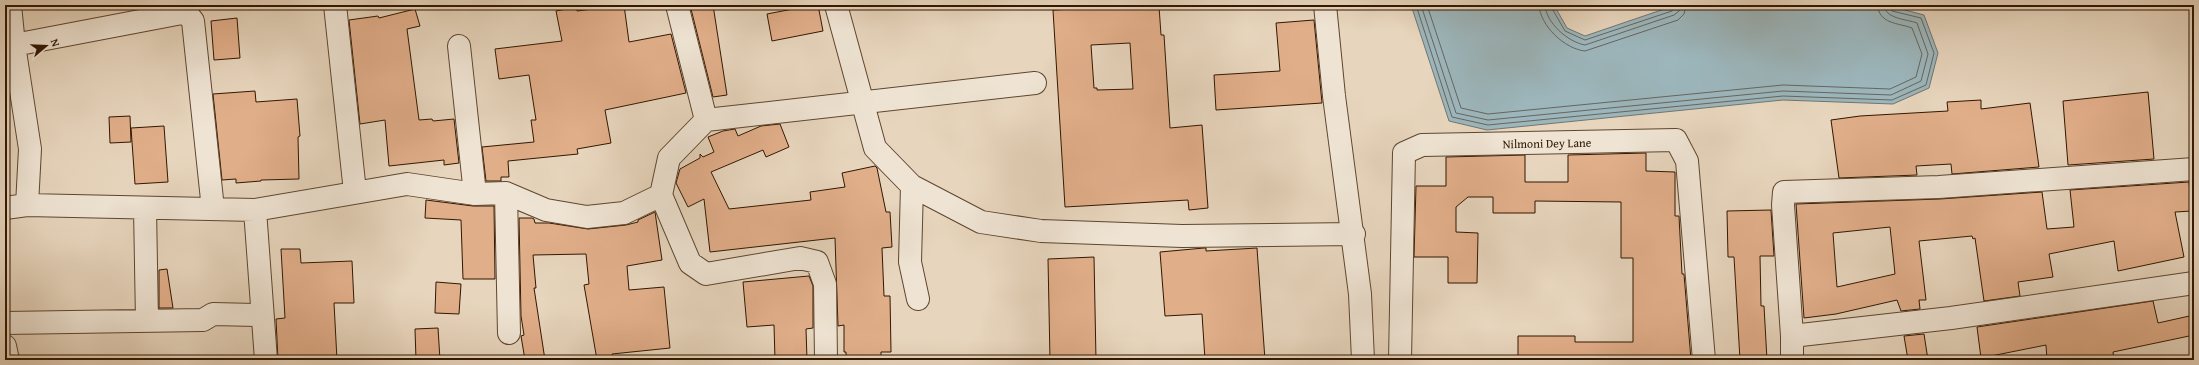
<svg xmlns="http://www.w3.org/2000/svg" width="2199" height="365" viewBox="0 0 2199 365" font-family="'Gentium Book Plus',serif">
	<style>
		.water { fill: #9cb6bc; stroke: #717671 }
		.lines { fill: none; stroke-linecap: round; stroke-linejoin: round }
		.shore { stroke: #66665e; stroke-width: 1 }
		.building { fill: #e1ae8a; stroke: #311700; fill-rule: evenodd }
		.minor-casing { stroke: #5e462f; stroke-width: 24 }
		.minor { stroke: #efe4d4; stroke-width: 22 }
		.labels { text-anchor: middle; dominant-baseline: central; stroke-width: 3.5; stroke-linejoin: round; paint-order: stroke }
		.street-label { font-size: 12px; fill: #311700; stroke: #efe4d4 }
	</style>
	<rect width="100%" height="100%" fill="#e7d5bd"/>
	<filter id="stains"><feTurbulence type="fractalNoise" baseFrequency=".005" numOctaves="4"/><feColorMatrix values="0 0 0 0 .2 0 0 0 0 .09 0 0 0 0 .02 0 0 0 .5 -.17"/></filter>
	<radialGradient id="worn" r=".72"><stop offset=".6" stop-color="#630" stop-opacity="0"/><stop offset="1" stop-color="#630" stop-opacity=".3"/></radialGradient>
	<path class="water" d="M1411 5H1554L1567 28 1585 36 1676 5H1886L1924 15 1938 53 1929 88 1893 104 1783 100 1487 130 1449 121Z"/>
	<g class="lines">
		<path class="shore" d="M1416 5 1452 117 1488 125 1783 96 1892 100 1926 85 1934 53 1921 18 1892 11 1889 5
			M1421 5 1456 113 1488 120 1783 91 1891 95 1921 81 1928 54 1917 23C1906 19 1885 19 1884 5
			M1427 5 1461 108 1488 114 1783 85 1890 89 1916 77 1922 54 1912 28C1899 23 1878 24 1878 5
			M1539 5C1540 26 1565 49 1585 51L1678 20 1684 14 1686 5
			M1545 5C1546 23 1568 42 1585 45L1674 15 1679 11 1680 5
			M1550 5 1565 31 1585 40 1672 11 1675 5"/>
	</g>
	<path class="building" d="M624 5 629 42 671 34 686 93 605 110 611 143 577 149 578 154 508 161 509 177H501V181H486L482 147 534 142 531 120H536L529 75 499 79 495 49 562 41 556 11 577 7V11Z
		M690 5H713L727 95 713 97Z
		M792 5H818L823 31 772 41 767 14 793 9Z
		M1121 6V9L1159 6 1161 35H1164L1170 128 1202 125 1208 208 1189 210 1188 200 1065 207 1053 10ZM1130 43 1133 89 1097 90V88H1094L1091 45Z
		M415 9 420 26 407 29 419 120 432 119 433 121 454 119 459 163 444 165V160L389 166 385 120 360 124 349 20 378 16 379 18Z
		M237 18 240 58 214 60 211 21Z
		M1314 20 1322 103 1216 110 1214 75 1280 71 1276 23Z
		M255 91 256 102 297 99 300 136 298 137 299 179 261 180V181L236 183V179L222 180 213 94Z
		M2148 92 2154 159 2068 165 2063 101Z
		M1981 100V109L2030 103 2039 167 1952 174 1951 164 1916 166 1917 175 1839 178 1831 120 1860 116 1948 111 1947 102Z
		M130 116 131 142 110 143 109 117Z
		M780 124 789 147 766 157 763 150 711 172 729 209 811 200 810 192 845 187 842 173 875 166 877 168 886 212H890L892 247 882 248 884 296H890L891 352H881V360H846V352H844V325L838 326 835 238 710 252 704 199 688 207 676 183 680 169 700 158V154L703 157 714 152 708 137 723 131 735 129 738 136 761 126Z
		M164 126 168 182 135 184 131 128Z
		M1646 153V171L1675 172V216H1679L1682 274H1684L1691 360H1518V336H1575V342H1633V258H1621V202L1535 201V213H1493V197H1468L1456 207V232L1478 233 1477 283H1448V257H1414L1416 186H1446V157L1525 155V182H1568V155Z
		M2189 182 2192 211 2175 212 2184 257 2118 271 2114 241 2049 254 2053 277 2018 282 2020 296 1984 301 1975 238 1973 239 1972 236 1919 241 1926 300H1919L1920 309 1901 311 1897 300 1836 314 1804 318 1796 204 1940 199 2042 192 2047 229 2074 227 2070 190ZM1890 227 1895 274 1837 287 1833 233Z
		M426 200 473 206H494L495 279H463L461 220 425 218Z
		M1771 210 1774 256H1760L1761 306H1764L1767 360H1740L1734 257H1728L1727 211Z
		M655 212 662 260 627 266 629 290 664 287 670 348 612 354 613 360H597L584 285 589 284 586 254 533 255 536 288H534L545 360H525L521 336 524 335 521 316 519 218H532L534 219 535 223H549L588 229 626 225 638 222V220Z
		M1204 248H1206V251L1257 248 1265 360H1205L1202 314 1165 316 1160 252Z
		M281 249H300L301 263 352 261 354 303H334L337 360H278L276 319 285 318Z
		M1094 257 1096 360H1050L1048 259Z
		M167 269 173 308H159V270Z
		M809 276 813 286V328L806 329 807 360H775L774 325 747 327 743 282Z
		M436 282 461 284 459 314 435 313Z
		M2153 301 2158 323 2194 315V335L2113 352 2114 360H2047L2046 345 1981 358 1977 327Z
		M438 328 440 360H416L415 329Z
		M1924 334 1928 360H1908L1904 336Z"/>
	<g class="lines">
		<g class="minor-casing">
			<path id="minor" d="M10 5 14 45 30 149 27 205
				M335 5 355 192
				M677 5 706 120
				M836 5 875 148 912 186 981 222 1041 231 1182 236 1354 234
				M1325 5 1334 96 1360 294 1363 360
				M14 45 182 13 189 16 193 21 213 209
				M459 46 475 194
				M912 186 910 262 918 299
				M506 193 509 333
				M661 195 690 263 706 274 800 258 817 262 825 284 826 360
				M5 208 27 205 255 210 407 184 475 194 506 193 546 210 587 217 624 213 661 195 669 158 706 120 1035 83
				M145 208 147 321
				M255 210 266 360
				M5 323 203 320 213 314 262 315
				M1792 336 1783 205 1784 192 1939 187 2194 169
				M5 346 8 360
				M1400 360 1404 153 1422 145 1676 140 1687 161 1704 360
				M1792 360V336L1951 318 2194 283"/>
		</g>
		<use href="#minor" class="minor"/>
	</g>
	<g class="labels">
		<g class="street-label">
			<text transform="translate(1547 143) rotate(-1)">Nilmoni Dey Lane</text>
		</g>
	</g>
	<rect width="2199" height="365" fill="none" stroke="#e7d5bd" stroke-width="20"/>
	<rect x="6" y="6" width="2187" height="353" fill="none" stroke="#311700" stroke-width="2"/>
	<rect x="10" y="10" width="2179" height="345" fill="none" stroke="#311700"/>
	<g transform="translate(46 46) rotate(71)" stroke="#efe4d4" stroke-width="3" paint-order="stroke">
	<path d="M0-3L7 15L0 10L-7 15Z" fill="#311700"/>
	<text y="-6" font-size="11" font-weight="bold" text-anchor="middle" fill="#311700">N</text>
	</g>
	<rect width="100%" height="100%" filter="url(#stains)"/>
	<rect width="100%" height="100%" fill="url(#worn)"/>
</svg>
